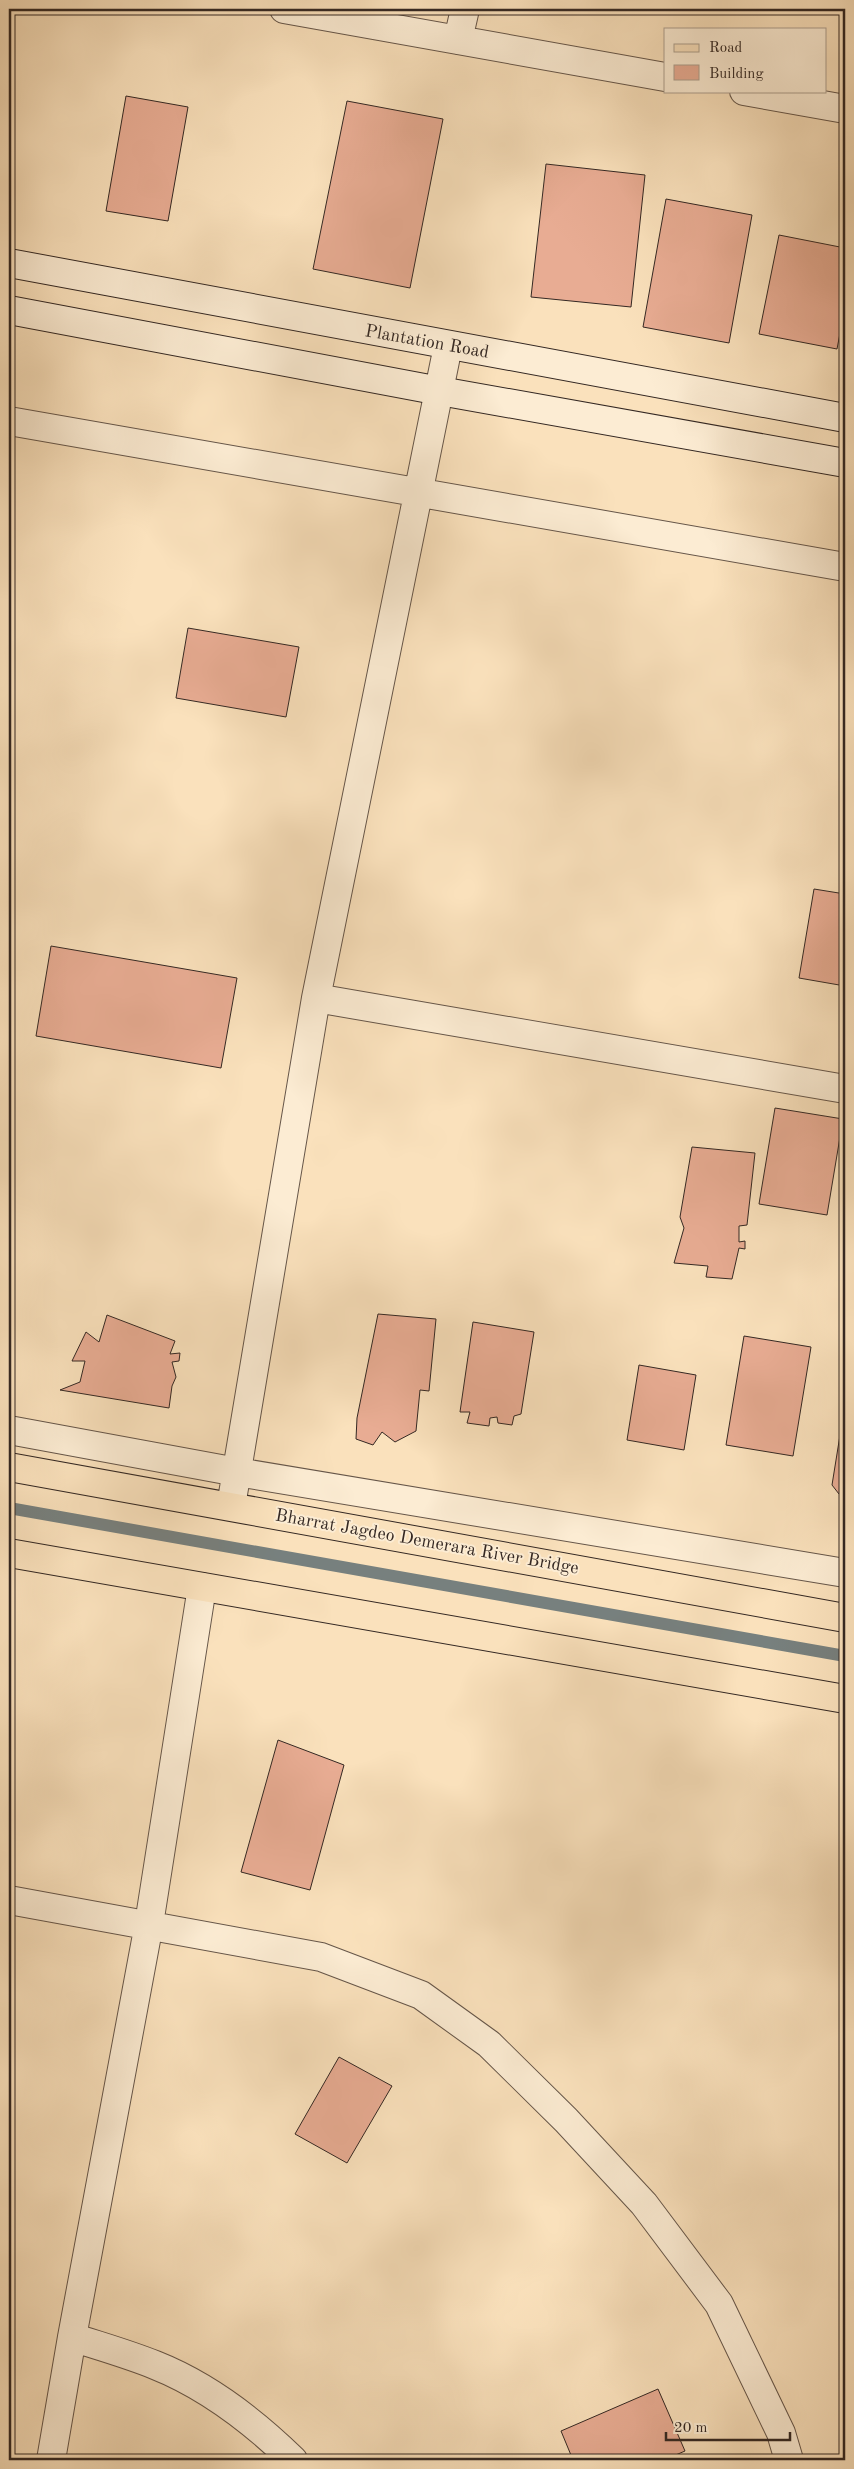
<svg xmlns="http://www.w3.org/2000/svg" width="854" height="2469" viewBox="0 0 854 2469" font-family="'Old Standard TT',serif">
	<style>
		.lines { fill: none; stroke-linecap: round; stroke-linejoin: round }
		.stream { stroke: #77807e; stroke-width: 12 }
		.building { fill: #e8ac93; stroke: #342823 }
		.street-casing { stroke: #665649; stroke-width: 30 }
		.secondary-casing { stroke: #342823; stroke-width: 30 }
		.primary-casing { stroke: #342823; stroke-width: 30 }
		.street { stroke: #fcecd3; stroke-width: 28 }
		.secondary { stroke: #fcecd3; stroke-width: 28 }
		.primary { stroke: #fae1bc; stroke-width: 28 }
		.labels { text-anchor: middle; dominant-baseline: central; stroke-width: 4; stroke-linejoin: round; paint-order: stroke }
		.street-label { font-size: 18px; fill: #342823; stroke: #fcecd3 }
	</style>
	<rect width="100%" height="100%" fill="#fae1bc"/>
	<filter id="stains"><feTurbulence type="fractalNoise" baseFrequency=".004" numOctaves="4"/><feColorMatrix values="0 0 0 0 .2 0 0 0 0 .09 0 0 0 0 .02 0 0 0 .5 -.17"/></filter>
	<radialGradient id="worn" r=".72"><stop offset=".6" stop-color="#630" stop-opacity="0"/><stop offset="1" stop-color="#630" stop-opacity=".3"/></radialGradient>
	<g class="lines">
		<path class="stream" d="M9 1508 845 1656"/>
	</g>
	<path class="building" d="M126 96 188 107 168 221 106 211Z
		M347 101 443 119 410 288 313 269Z
		M546 164 645 175 631 307 531 297Z
		M666 199 752 215 729 343 643 327Z
		M779 235 845 248V307L837 349 759 334Z
		M188 628 299 647 286 717 176 698Z
		M814 889 845 894V986L799 978Z
		M51 946 237 978 221 1068 36 1036Z
		M775 1108 843 1119 827 1215 759 1204Z
		M692 1147 755 1153 747 1225 739 1226V1242L745 1241V1249L739 1248 732 1279 706 1277 708 1266 674 1263 684 1228 680 1217Z
		M378 1314 436 1319 429 1391 420 1390 416 1431 395 1442 382 1432 373 1445 356 1439 357 1418Z
		M107 1315 175 1341 170 1354 180 1353 179 1361 172 1362 176 1377 172 1386 169 1408 60 1390 80 1382 85 1361H72L86 1332 99 1342Z
		M473 1322 534 1332 521 1414 514 1416 512 1425 498 1423 497 1417 490 1418 489 1426 467 1423 470 1412H460Z
		M744 1336 811 1347 793 1456 726 1445Z
		M639 1365 696 1375 684 1450 627 1440Z
		M845 1404V1494H839L832 1485Z
		M278 1740 344 1765 310 1890 241 1872Z
		M339 2057 392 2086 347 2163 295 2134Z
		M658 2389 685 2451 664 2460H573L561 2431Z"/>
	<g class="lines">
		<g class="street-casing">
			<path id="street" d="M284 9 665 77
				M458 40 465 9
				M744 91 845 109
				M9 421 845 567
				M316 998 845 1089
				M9 1430 237 1472 845 1573
				M231 1506 316 998 448 346
				M9 1900 321 1957 421 1995 489 2044 566 2120 644 2204 719 2304 781 2433 789 2460
				M72 2337C99 2346 128 2354 155 2365 208 2386 253 2421 293 2460
				M51 2460 72 2337 149 1924 202 1587"/>
		</g>
		<g class="secondary-casing">
			<path id="secondary" d="M9 263 845 418
				M9 310 440 391 845 463"/>
		</g>
		<g class="primary-casing">
			<path id="primary" d="M9 1467 845 1618
				M9 1553 845 1699"/>
		</g>
		<use href="#street" class="street"/>
		<use href="#secondary" class="secondary"/>
		<use href="#primary" class="primary"/>
	</g>
	<g class="labels">
		<g class="street-label">
			<text transform="translate(427 342) rotate(10)">Plantation Road</text>
			<text transform="translate(427 1542) rotate(10)">Bharrat Jagdeo Demerara River Bridge</text>
		</g>
	</g>
	<rect width="854" height="2469" fill="none" stroke="#fae1bc" stroke-width="30"/>
	<rect x="10" y="10" width="834" height="2449" fill="none" stroke="#342823" stroke-width="2.5"/>
	<rect x="15" y="15" width="824" height="2439" fill="none" stroke="#342823"/>
	<rect x="664" y="28" width="162" height="65" fill="#fcecd3" stroke="#ac9e8d"/>
	<rect x="674" y="44" width="25" height="8" fill="#fae1bc" stroke="#ac9e8d"/>
	<text x="709" y="52" font-size="15" fill="#342823">Road</text>
	<rect x="674" y="65" width="25" height="15" fill="#e8ac93" stroke="#ac9e8d"/>
	<text x="709" y="78" font-size="15" fill="#342823">Building</text>
	<path d="M666 2432v8h124v-8" fill="none" stroke="#342823" stroke-width="2.5"/>
	<text x="674" y="2432" font-size="15" fill="#342823" stroke="#fcecd3" stroke-width="4" paint-order="stroke">20 m</text>
	<rect width="100%" height="100%" filter="url(#stains)"/>
	<rect width="100%" height="100%" fill="url(#worn)"/>
</svg>
